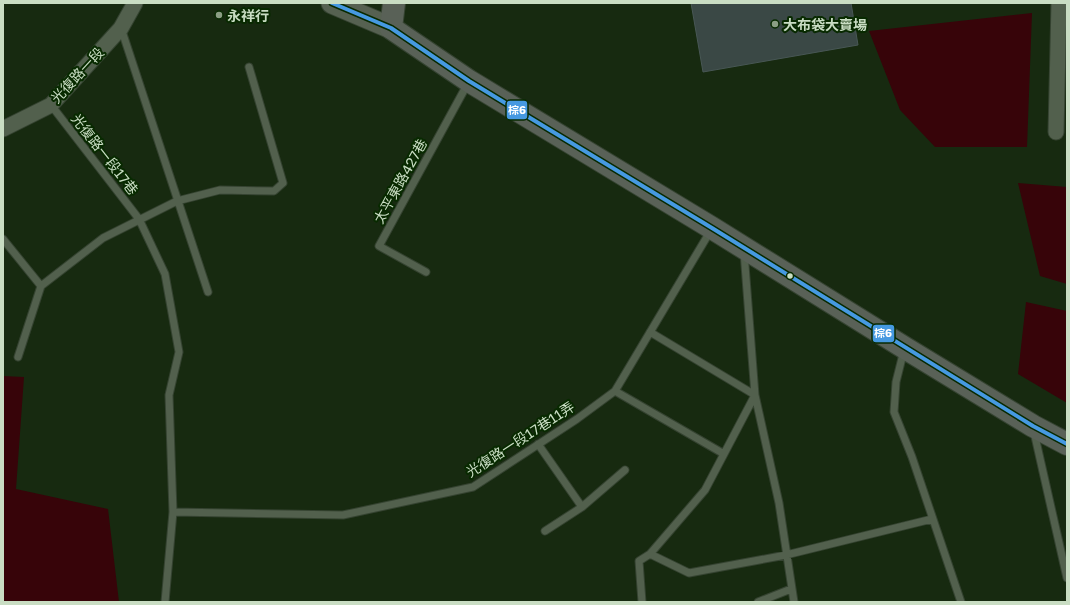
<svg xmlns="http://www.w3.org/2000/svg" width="1070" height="605" viewBox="0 0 1070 605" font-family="'Golos Text','Noto Sans TC',sans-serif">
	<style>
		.water { fill: #370409 }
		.building { fill: #3a4845; stroke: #485755 }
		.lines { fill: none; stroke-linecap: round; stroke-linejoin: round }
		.service-casing { stroke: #354331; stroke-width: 9 }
		.minor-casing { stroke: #354331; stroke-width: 17 }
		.secondary-casing { stroke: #354331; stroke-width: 23 }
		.primary-casing { stroke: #354331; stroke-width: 24 }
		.service { stroke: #52604d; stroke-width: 7 }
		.minor { stroke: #52604d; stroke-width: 15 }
		.secondary { stroke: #566151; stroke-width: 21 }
		.primary { stroke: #596157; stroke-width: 22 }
		.bus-1-casing { stroke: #082a00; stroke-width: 7 }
		.bus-1 { stroke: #4699e1; stroke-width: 4 }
		.poi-dot { fill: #8b9e84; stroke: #082a00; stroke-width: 1.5 }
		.bus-dot { fill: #c9ddc3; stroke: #082a00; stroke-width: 1.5 }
		.labels { text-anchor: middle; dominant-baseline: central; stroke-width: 4; stroke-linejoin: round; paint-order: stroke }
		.poi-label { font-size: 14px; font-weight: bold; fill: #c9ddc3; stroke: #082a00; text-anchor: start }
		.street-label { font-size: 14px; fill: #c9ddc3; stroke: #082a00 }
		.line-badge { stroke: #082a00; stroke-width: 1.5 }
		.badge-label { font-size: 11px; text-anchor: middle; font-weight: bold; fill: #fff }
	</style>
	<rect width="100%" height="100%" fill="#172a10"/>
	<path class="water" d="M1032 13 1027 147H935L900 110 869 31Z
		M1018 183 1067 187V284L1040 276Z
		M1026 302 1067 311V403L1018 374Z
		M3 376 24 377 16 489 108 509 119 602H3Z"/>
	<path class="building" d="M691 3H851L858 45 703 72Z"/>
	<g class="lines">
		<g class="service-casing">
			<path id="service" d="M121 28 208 292
				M51 105 139 219 165 274 179 352 169 395 173 512 165 602
				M3 239 41 286
				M426 272 379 246 468 83
				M650 332 755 395 779 503 794 602
				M904 350 896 382 894 412 912 457 961 602
				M18 357 41 286 103 238 177 201 220 190 274 191 283 183 249 67
				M615 391 724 454
				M1034 432 1067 578
				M538 444 582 507 545 531
				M582 507 625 470
				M173 512 343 515 473 487 577 419 615 391 711 230
				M650 554 689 573 786 555 932 519
				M642 602 639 561 650 554 705 490 755 395 744 252
				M758 602 791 589"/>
		</g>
		<g class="minor-casing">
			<path id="minor" d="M3 129 51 105 121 28 135 3
				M1056 132 1059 3"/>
		</g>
		<g class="secondary-casing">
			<path id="secondary" d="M332 3 391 28"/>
		</g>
		<g class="primary-casing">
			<path id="primary" d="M394 3 391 28 469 81 712 228 905 348 1033 426 1067 444"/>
		</g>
		<use href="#service" class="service"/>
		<use href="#minor" class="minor"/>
		<use href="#secondary" class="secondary"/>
		<use href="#primary" class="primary"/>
		<g class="bus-1-casing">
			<path id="bus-1" d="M332 3 391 28 469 81 712 228 1033 426 1067 444"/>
		</g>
		<use href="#bus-1" class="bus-1"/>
	</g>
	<g class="poi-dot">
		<circle cx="219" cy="15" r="4"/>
		<circle cx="775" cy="24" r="4"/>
	</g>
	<circle class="bus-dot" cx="790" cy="276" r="3.5"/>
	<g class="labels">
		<g class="poi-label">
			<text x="227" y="15">永祥行</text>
			<text x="783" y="24">大布袋大賣場</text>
		</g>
		<g class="street-label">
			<text transform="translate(77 75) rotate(-47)">光復路一段</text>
			<text transform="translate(105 154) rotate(52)">光復路一段17巷</text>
			<text transform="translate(400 181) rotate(-61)">太平東路427巷</text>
			<text transform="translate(520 439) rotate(-33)">光復路一段17巷11弄</text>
		</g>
	</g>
	<g class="line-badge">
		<rect x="506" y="100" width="22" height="20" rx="4" fill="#4699e1"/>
		<rect x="872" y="324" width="23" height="19" rx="4" fill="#4699e1"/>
	</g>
	<g class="badge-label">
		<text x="517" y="114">棕6</text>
		<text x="883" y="337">棕6</text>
	</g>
	<rect width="1070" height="605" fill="none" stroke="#c9ddc3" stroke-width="8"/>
</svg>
